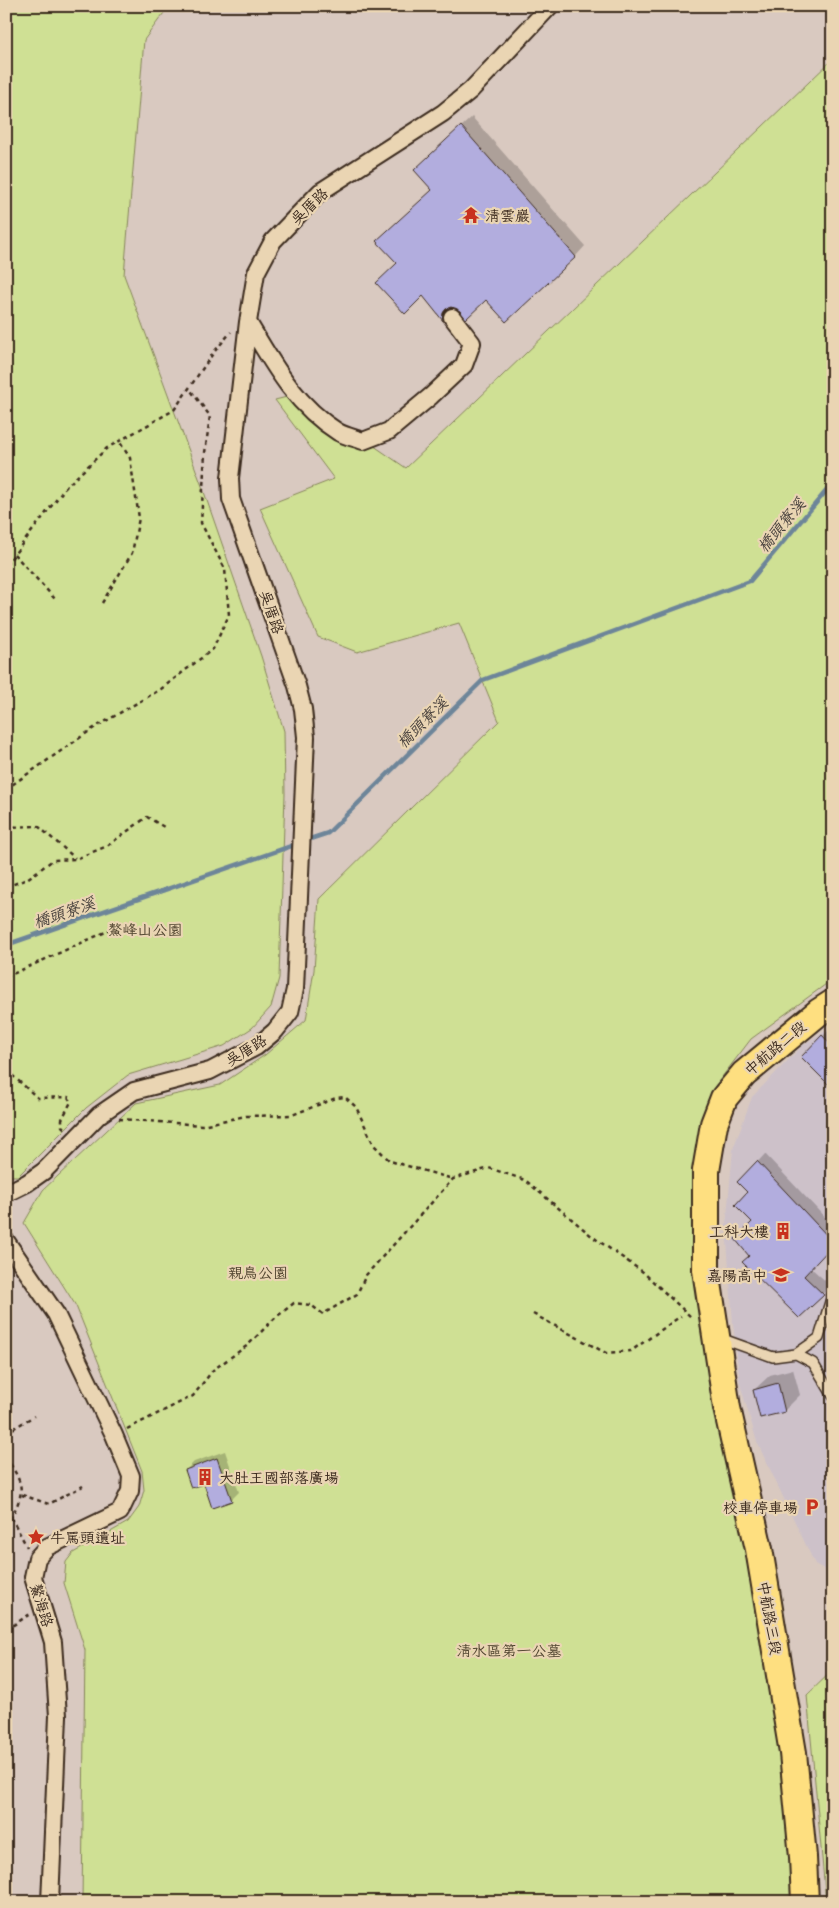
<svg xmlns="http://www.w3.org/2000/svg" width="839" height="1908" viewBox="0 0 839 1908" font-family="'Patrick Hand','LXGW WenKai TC',sans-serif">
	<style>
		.built { fill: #cdc1c9 }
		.green { fill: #cfe094; stroke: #858559 }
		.shadow { fill: #0003 }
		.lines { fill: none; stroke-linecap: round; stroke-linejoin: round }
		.stream { stroke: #6d8599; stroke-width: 4.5 }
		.building { fill: #b2adde; stroke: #3b2a1e }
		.service-casing { stroke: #3b2a1e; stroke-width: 12 }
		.minor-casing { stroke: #3b2a1e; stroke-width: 20 }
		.primary-casing { stroke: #3b2a1e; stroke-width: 30 }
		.path { stroke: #3b2a1e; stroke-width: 2.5; stroke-dasharray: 4 4; stroke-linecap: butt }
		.service { stroke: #ead5b3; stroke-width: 9 }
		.minor { stroke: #ead5b3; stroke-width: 16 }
		.primary { stroke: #fedf80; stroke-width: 26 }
		.labels { text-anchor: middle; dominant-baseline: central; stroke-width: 4.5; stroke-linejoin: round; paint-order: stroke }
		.street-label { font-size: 15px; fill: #3b2a1e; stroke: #ead5b3 }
		.poi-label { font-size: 15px; fill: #3b2a1e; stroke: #ead5b3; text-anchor: start }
		.park-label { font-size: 15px; fill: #514530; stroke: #ead5b3 }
		.water-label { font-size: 16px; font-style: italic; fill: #48413d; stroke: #ead5b3 }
	</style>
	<rect width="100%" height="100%" fill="#d9c9c0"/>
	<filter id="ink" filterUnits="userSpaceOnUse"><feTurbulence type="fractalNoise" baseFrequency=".02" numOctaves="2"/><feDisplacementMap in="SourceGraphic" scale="10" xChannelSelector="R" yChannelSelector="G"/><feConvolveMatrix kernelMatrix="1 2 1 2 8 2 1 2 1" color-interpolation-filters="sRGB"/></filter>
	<g filter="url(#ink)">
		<path class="built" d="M833 1025V1574L815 1564 757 1442 740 1384 733 1323 726 1227 733 1149 752 1097 803 1045Z"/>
		<path class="green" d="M6 6H169L144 40 124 275 203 489 261 656 284 731 285 794 279 978 271 1007 252 1028 224 1046 128 1075 86 1108 18 1176H6Z
			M833 59V979L751 1039 715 1086 702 1138 699 1317 768 1669 804 1902H82L85 1650 64 1583 66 1562 73 1553 128 1522 139 1507 144 1490 142 1471 76 1306 24 1223 43 1190 136 1103 220 1085 265 1055 306 1020 314 970 319 899 499 721 459 623 357 652 318 637 260 508 334 479 275 400 299 394 406 468Z
			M833 1670V1902H826L807 1695Z"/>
		<path class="shadow" d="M472 117 585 246 575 257 460 310 453 306V309L443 319 398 262 434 189 426 159Z
			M830 1029 833 1031V1087L802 1057Z
			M765 1154 833 1226V1243L810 1267 831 1286 799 1316 751 1256 753 1222 749 1192 739 1182Z
			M793 1369 800 1395 784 1411 754 1390 770 1375Z
			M225 1451 239 1492 231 1500 186 1470 194 1462Z"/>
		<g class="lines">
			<path class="stream" d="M304 841 328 833 483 680 750 581 833 483
				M6 945 297 844"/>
		</g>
		<path class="building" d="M461 126 576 257 506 322 486 300 466 319 460 311 451 307 446 309 443 313V321L423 296 405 314 376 283 397 263 376 241 432 190 414 170Z
			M822 1035 833 1047V1089L801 1057Z
			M757 1161 833 1242V1245L804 1276 824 1295 799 1318 742 1262 749 1256 735 1239 752 1222 735 1205 747 1192 737 1182Z
			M778 1383 785 1412 760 1418 753 1390Z
			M217 1458 232 1501 212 1508 204 1484 191 1488 185 1470Z"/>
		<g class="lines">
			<g class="service-casing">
				<path id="service" d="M720 1338 773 1357 796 1354 813 1363 833 1396
					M796 1354 819 1338 833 1292"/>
			</g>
			<g class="minor-casing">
				<path id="minor" d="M248 322C273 364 295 405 338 432 345 436 355 438 363 441L389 431 431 396 464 365 472 343 452 317
					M6 1192 11 1191 27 1183 44 1171 99 1115 134 1091 210 1071 256 1047 275 1031 290 1012 295 989 306 737 303 709 297 686 231 499 230 478 248 322 256 273 273 241 320 192 443 113 471 90 550 6
					M6 1241 56 1314 114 1435 131 1476 130 1491 120 1512 47 1547 37 1558 33 1577 53 1642 58 1716 50 1902"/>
			</g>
			<g class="primary-casing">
				<path id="primary" d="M805 1902 803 1857 793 1753 759 1549 727 1408 706 1270V1171L714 1124 724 1098 744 1074 819 1012 833 1003"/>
			</g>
			<path class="path" d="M14 554 56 600
				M6 565 66 487 107 448 174 410 214 352 231 332
				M102 603 132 553 139 518 130 458 119 441
				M6 789 94 728 161 689 213 649 229 615 225 569 201 523 205 453 210 416 189 388
				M6 827 38 826 75 858
				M6 887 27 879 53 860 76 859 107 846 147 817 164 827
				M6 977 121 925
				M6 1070 38 1098 68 1097 71 1102 62 1119V1126L65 1129
				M119 1119 202 1125 246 1116 292 1115 336 1098 345 1097 356 1107 374 1145 390 1161 453 1179
				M533 1314 606 1353 631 1351 681 1316
				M127 1429 193 1396 213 1370 248 1345 275 1318 294 1303 311 1305 323 1314 357 1294 366 1275 453 1179 489 1168 525 1180 593 1237 643 1272 692 1318
				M6 1433 34 1416
				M6 1457C22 1483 27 1489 11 1517H6
				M22 1495 49 1504 83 1486
				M11 1517 27 1547
				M6 1630 30 1614"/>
			<use href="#service" class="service"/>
			<use href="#minor" class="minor"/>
			<use href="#primary" class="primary"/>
		</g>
	</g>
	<defs>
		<g id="temple-bare" transform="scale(1.35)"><path d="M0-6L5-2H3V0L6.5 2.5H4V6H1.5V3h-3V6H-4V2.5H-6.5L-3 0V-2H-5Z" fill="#c8321e" stroke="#ead5b3" stroke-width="2.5" paint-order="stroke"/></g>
		<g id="building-bare" transform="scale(1.35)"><path d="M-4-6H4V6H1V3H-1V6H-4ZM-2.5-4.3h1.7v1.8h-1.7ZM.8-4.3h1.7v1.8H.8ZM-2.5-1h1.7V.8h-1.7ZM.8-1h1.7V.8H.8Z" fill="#c8321e" stroke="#ead5b3" stroke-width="2.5" paint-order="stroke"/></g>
		<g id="school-bare" transform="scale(1.35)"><path d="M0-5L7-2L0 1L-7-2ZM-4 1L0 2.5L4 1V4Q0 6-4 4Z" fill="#c8321e" stroke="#ead5b3" stroke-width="2.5" paint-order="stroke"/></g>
		<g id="parking-bare" transform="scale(1.35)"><path d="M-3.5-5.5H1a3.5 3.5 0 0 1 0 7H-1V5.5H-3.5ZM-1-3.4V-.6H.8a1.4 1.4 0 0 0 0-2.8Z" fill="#c8321e" stroke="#ead5b3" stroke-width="2.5" paint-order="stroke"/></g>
		<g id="sight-bare" transform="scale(1.35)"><path d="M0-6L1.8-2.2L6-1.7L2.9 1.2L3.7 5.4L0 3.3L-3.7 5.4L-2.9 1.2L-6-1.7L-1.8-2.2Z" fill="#c8321e" stroke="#ead5b3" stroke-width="2.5" paint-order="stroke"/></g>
	</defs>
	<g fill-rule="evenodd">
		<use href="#temple-bare" x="471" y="215"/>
		<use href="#building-bare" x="783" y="1231"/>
		<use href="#school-bare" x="781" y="1275"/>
		<use href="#building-bare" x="205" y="1477"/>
		<use href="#parking-bare" x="812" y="1507"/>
		<use href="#sight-bare" x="36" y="1537"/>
	</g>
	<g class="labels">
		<g class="street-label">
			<text transform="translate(309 206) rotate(-44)">吳厝路</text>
			<text transform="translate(272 612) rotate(71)">吳厝路</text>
			<text transform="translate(775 1048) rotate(-40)">中航路二段</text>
			<text transform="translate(246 1050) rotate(-32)">吳厝路</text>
			<text transform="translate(42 1605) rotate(73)">鰲海路</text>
			<text transform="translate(770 1618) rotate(80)">中航路三段</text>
		</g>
		<g class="poi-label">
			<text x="485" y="215">清雲巖</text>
			<text x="769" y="1231" text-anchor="end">工科大樓</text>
			<text x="767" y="1275" text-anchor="end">嘉陽高中</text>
			<text x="219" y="1477">大肚王國部落廣場</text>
			<text x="798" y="1507" text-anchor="end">校車停車場</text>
			<text x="50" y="1537">牛罵頭遺址</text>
		</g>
		<g class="park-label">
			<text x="145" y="929">鰲峰山公園</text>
			<text x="258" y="1272">親鳥公園</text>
			<text x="509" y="1650">清水區第一公墓</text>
		</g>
		<g class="water-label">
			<text transform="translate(781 525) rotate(-50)">橋頭寮溪</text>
			<text transform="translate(422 722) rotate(-45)">橋頭寮溪</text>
			<text transform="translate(64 912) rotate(-19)">橋頭寮溪</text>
		</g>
	</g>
	<rect width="839" height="1908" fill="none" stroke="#ead5b3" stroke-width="25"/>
	<rect x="12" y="12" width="814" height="1883" fill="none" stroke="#3b2a1e" stroke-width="2" filter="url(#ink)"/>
</svg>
